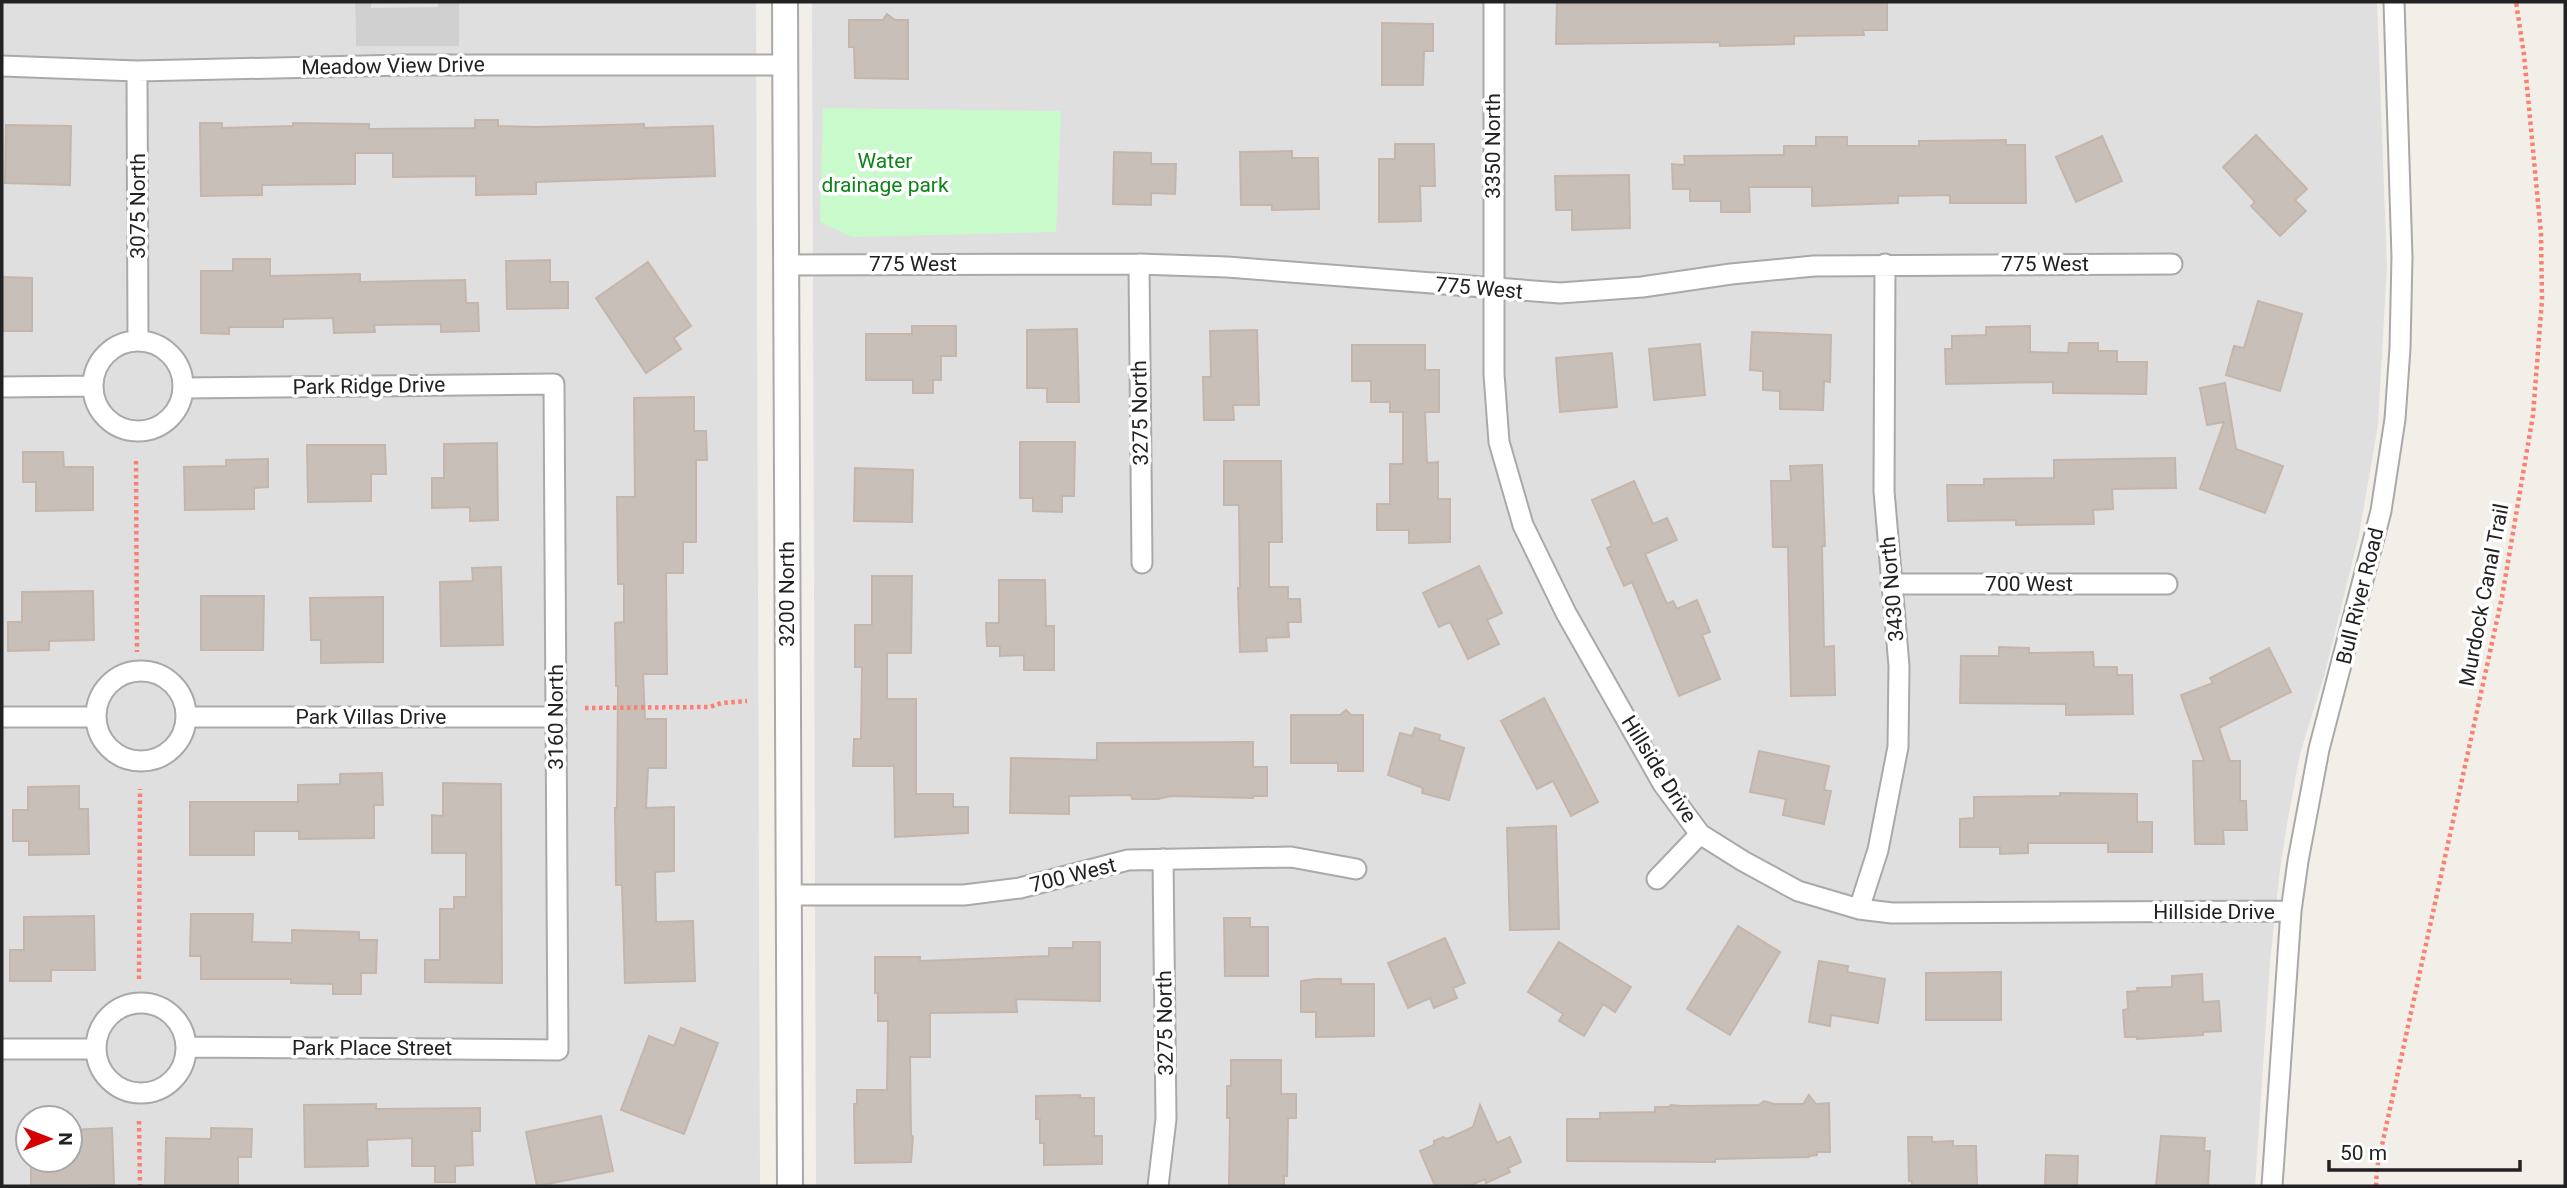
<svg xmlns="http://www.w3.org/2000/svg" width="2567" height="1188" viewBox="0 0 2567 1188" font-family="Roboto,sans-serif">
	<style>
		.residential { fill: #e0dfdf; fill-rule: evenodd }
		.religious { fill: #d0d0d0 }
		.park { fill: #c8facc }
		.parking { fill: #e2e2e2 }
		.building { fill: #c7bfb8; stroke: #c4b6ab; stroke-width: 2 }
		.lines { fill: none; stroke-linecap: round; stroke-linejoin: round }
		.minor-casing { stroke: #a9a9a9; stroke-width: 23 }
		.tertiary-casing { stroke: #a9a9a9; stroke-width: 28 }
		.path { stroke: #fa8072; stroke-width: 4.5; stroke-dasharray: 3.5 3.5; stroke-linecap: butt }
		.minor { stroke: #fff; stroke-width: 19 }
		.tertiary { stroke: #fff; stroke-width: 24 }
		.labels { text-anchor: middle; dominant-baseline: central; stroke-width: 7; stroke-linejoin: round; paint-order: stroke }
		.street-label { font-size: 21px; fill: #222; stroke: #fff }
		.park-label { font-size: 21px; fill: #0c8416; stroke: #fff }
	</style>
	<rect width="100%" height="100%" fill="#f2efe9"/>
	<path class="residential" d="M2 2H355L356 46H459V2H756L760 1186H2ZM28 1118H70V1160H28Z
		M812 2H2377L2387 266 2378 425 2359 535 2325 673 2300 754 2288 818 2280 869 2270 962 2255 1186H816Z"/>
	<path class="religious" d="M355 2H459V46H356Z"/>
	<path class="park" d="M823 108 1061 111 1056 232 852 237 820 222Z"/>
	<path class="parking" d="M371 2H438V7L371 8Z"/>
	<path class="building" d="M1557 2H1887V30H1863L1864 35 1794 36V44L1720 46V42L1556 44Z
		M887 14 895 20H908V79L855 78 854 47H849V20H883Z
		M1382 23 1433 24V51H1424L1423 85H1382Z
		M475 120H498V126L536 127 644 124V128L713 126 715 176 536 182V194L476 195V176L393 177V153H355V184L262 185V195L201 196 200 123H222V128L293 126V123L369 124V129L475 128Z
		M6 125 71 126 70 185 5 183Z
		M2256 135 2307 189 2295 200 2306 211 2280 236 2251 206 2255 202 2223 167Z
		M2102 136 2122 181 2076 202 2056 157Z
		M1816 137H1847V146H1919V141L2006 140V145H2025L2026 203H1950V195L1898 196V203L1812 206V187H1749L1750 212H1721V201H1690V189H1673L1672 164 1685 165 1684 156 1784 155V146H1816Z
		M1395 144H1434L1435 186H1420L1421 221 1379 222V159H1395Z
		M1292 151V158H1318L1319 209 1272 210V205H1241L1240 152Z
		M1114 152 1151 153V164H1176L1175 194 1151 193V205L1113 204Z
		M1629 175 1630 228 1572 230V210H1556L1555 176Z
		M233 259H270V276L360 274V282L465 280 466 303H478L479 331 441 332V324L374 325 375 332 334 333 333 318 283 319V327H229V334L201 333V271H233Z
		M550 260V282H568V308L507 309 506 261Z
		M648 262 691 326 674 338 681 349 646 373 596 298Z
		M2 277 32 278V331H2Z
		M2258 301 2302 314 2280 391 2226 375 2234 346 2244 348Z
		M912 326H956V356H941V380H933V393H913V380H866V334H912Z
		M2030 326V352L2068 353 2069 343H2098V351H2117V362H2147L2146 394 2053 393V382L1946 384 1945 349H1952V336L1986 335V327Z
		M1077 329 1079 402H1047V388H1027V330Z
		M1257 330 1259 405H1233L1234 420H1204L1203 377H1211L1210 331Z
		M1752 332 1831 335 1830 382 1824 381 1823 410 1780 409V391L1763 390V371L1750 370Z
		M1700 344 1705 395 1654 400 1649 349Z
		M1352 345H1425V370H1439V412H1425L1427 463 1438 462V499H1450V542L1409 543V530H1377V504H1390V464H1403V412H1390V402H1371V381H1352Z
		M1612 353 1617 407 1560 412 1556 358Z
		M2225 383 2236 449 2283 466 2265 513 2200 489 2224 422 2207 425 2200 388Z
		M694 397V431H706L707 460H696V542H683V573H666L667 674H643L645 719H666V768H648L646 808 674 807V871L655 872 656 922 693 921 695 981 625 983 622 885H616L615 808H617L618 686H616L615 623 624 622V584H618L617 497H635L634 398Z
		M1020 442H1075L1074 496H1062V512L1033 511V498H1020Z
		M497 443 498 520 470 521V507L432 508V478H444V444Z
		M307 445H385L386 474H371V501L308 502Z
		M23 452H63L64 467H93V510L36 511V482H23Z
		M2175 458 2176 488 2112 489 2113 509 2093 510 2094 524 2016 525V520L1948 521 1947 485H1984V479L2054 478V460Z
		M268 459V487L254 488V509L185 510 184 467 226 466V460Z
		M1224 461H1281L1282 542H1269V587H1288V599H1300L1301 622H1288L1289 637 1266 638 1267 651 1240 652 1238 588H1240L1239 505H1224Z
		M1822 465 1825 546H1822L1824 647 1834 646 1835 695 1791 696 1788 547H1773L1771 481H1791L1790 466Z
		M855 468 913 470 912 522 854 521Z
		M1634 481 1653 524 1667 518 1677 540 1645 554 1667 604 1673 601 1677 609 1697 600 1710 632 1702 635 1720 679 1679 696 1632 582 1624 586 1607 548 1612 546 1592 500Z
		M1479 566 1502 613 1487 620 1499 644 1468 659 1450 622 1439 627 1423 593Z
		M501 567 503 645 441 646 440 582 473 581 472 568Z
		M872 576H912L911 653H887V699H916V794H953V807H968V833L895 837 894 766H853L854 739H861L862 667H855V625H872Z
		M999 580H1045L1046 626H1054V670H1024V655L1000 656V646H987L986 623H999Z
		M93 591 94 640 49 641V650L8 651V622H22V592Z
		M201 596H264L263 650H201Z
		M383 597V662L321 663V640H311L310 598Z
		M1999 647 2029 648V653L2093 652 2094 667H2117V675H2132L2133 714 2066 715V704L1960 703 1961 656H1999Z
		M2269 648 2291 692 2219 728 2230 761H2240V801H2246L2247 830H2223L2224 844H2195L2193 761H2204L2181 695 2213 683 2210 678Z
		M1544 698 1598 802 1571 816 1553 781 1537 789 1501 721Z
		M1346 710 1351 715H1363V771H1338V763H1291V715H1340Z
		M1415 728 1440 735 1439 740 1464 748 1449 800 1422 793 1423 788 1388 775 1400 733 1412 736Z
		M1253 742V767H1267V796H1253V798L1171 796 1158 799H1132L1131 795 1069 796V814L1010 813 1011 758 1097 760V743Z
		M1759 751 1829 766 1824 790 1831 791 1824 824 1783 815 1786 799 1750 792Z
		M382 773 383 805H374V838L299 839V831H254V855H190V802H298V785L340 784V774Z
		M443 783 501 784 502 983 425 982V960H440V909H454V897H466V853H432V815L443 816Z
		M79 786V809H88L89 854 29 855V841H13V810H28V787Z
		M2060 793 2137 794V822H2152V852H2108V843H2028V853L2000 854V847H1960V819L1974 818V797L2060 796Z
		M1556 826 1559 929 1510 930 1507 828Z
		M191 914H253L252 942 292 943V930L359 932V940H377L376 973H361V994H333V984L291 983V979H201V956H190Z
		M94 916 95 970H51V981H10V950H24V917Z
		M1224 918H1250V927H1268V976H1225Z
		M1738 926 1780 952 1730 1035 1687 1009Z
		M1445 938 1465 983 1453 988 1457 998 1434 1008 1430 998 1408 1008 1388 963Z
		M1073 942H1100V1001L1016 999 1017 1012 930 1013V1057H910L911 1135 913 1137 911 1162 855 1163 854 1104H857V1090H887L888 1021H878V993H875V957H920V961L1049 956V948H1073Z
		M1559 942 1631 987 1615 1012 1603 1004 1584 1036 1559 1021 1563 1014 1528 992Z
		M1819 961 1848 966 1847 972 1885 979 1878 1023 1831 1015 1830 1026 1809 1022Z
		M2001 972V1020H1926V973Z
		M2202 974 2203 1002 2219 1001 2221 1031 2203 1032V1035L2137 1039V1037H2125L2123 1010 2128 1009 2127 992 2138 991 2137 988 2172 987V976Z
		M1315 979H1341V984H1374V1036L1316 1037V1012H1301V981Z
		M681 1028 718 1043 684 1134 621 1110 649 1036 674 1046Z
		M1231 1060H1281V1094H1296V1118H1288L1287 1176H1284V1186H1229L1230 1118H1227V1086H1231Z
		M1080 1095V1098H1094V1136H1102V1164L1044 1165V1143H1040V1119H1036V1096Z
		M1809 1095 1816 1104 1829 1103 1830 1152H1817V1155L1809 1156V1157L1715 1159V1162L1567 1161V1119H1600V1113L1655 1112V1107H1669L1671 1105 1683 1106 1759 1105 1764 1101 1774 1104H1803Z
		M376 1104V1109L480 1108V1131H472L473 1165 455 1166V1182H435V1166H412V1138L367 1140 368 1166 305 1167 304 1105Z
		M1480 1105 1497 1143 1510 1137 1521 1162 1508 1168 1510 1172 1486 1183 1485 1179 1469 1186H1435L1420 1151 1434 1145V1141L1443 1137 1447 1139 1473 1127Z
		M601 1116 613 1171 537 1186 526 1132Z
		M112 1128 114 1185 31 1186V1160H70V1130Z
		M211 1128 252 1129 251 1157H238V1186H165L166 1138 211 1139Z
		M2161 1136 2205 1138 2204 1151H2210L2208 1186H2156Z
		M1908 1137H1932V1142L1953 1141V1146H1976L1977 1186H1912V1181H1909Z
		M2046 1155 2078 1156 2077 1186H2045Z"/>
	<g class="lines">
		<g class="minor-casing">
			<path id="minor" d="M1494 2V374L1499 442 1523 525 1566 613 1663 784 1700 834 1743 861 1798 891 1859 909 1892 913 2291 911
				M2 66 137 71 405 65H785
				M137 71 138 341
				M1139 264 1142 563
				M786 265 1139 264 1227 267 1560 293 1642 287 1731 274 1814 266 2172 264
				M93 386a45 45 0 1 1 90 0a45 45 0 1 1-90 0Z
				M2 387 93 386
				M183 388 554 384 558 1050 186 1047
				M1891 584H2167
				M96 716a45 45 0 1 1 90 0a45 45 0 1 1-90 0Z
				M2 717H96
				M186 717H556
				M1657 879 1700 834
				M789 895H964L1020 888 1128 860 1291 857 1356 869
				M1859 909 1878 850 1898 747 1899 666 1884 491 1885 264
				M96 1048a45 45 0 1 1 90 0a45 45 0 1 1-90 0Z
				M2 1049H95
				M1158 1186 1166 1119 1163 859
				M2272 1186 2291 911 2298 861 2319 749 2381 511 2395 419 2400 348 2402 257 2394 2"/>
		</g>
		<g class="tertiary-casing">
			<path id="tertiary" d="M785 2 790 1186"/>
		</g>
		<path class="path" d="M136 461 137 652
			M585 708 710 707 721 703 747 701
			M139 979 140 789
			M139 1121 140 1186
			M2376 1186 2377 1168 2502 597 2533 415 2542 300 2541 234 2524 55 2516 2"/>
		<use href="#minor" class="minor"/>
		<use href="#tertiary" class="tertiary"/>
	</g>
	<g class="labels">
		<g class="street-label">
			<text transform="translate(393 66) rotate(-1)">Meadow View Drive</text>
			<text transform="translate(1493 146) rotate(-90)">3350 North</text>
			<text transform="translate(138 206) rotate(-90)">3075 North</text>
			<text x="913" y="264">775 West</text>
			<text x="2045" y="264">775 West</text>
			<text transform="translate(1479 288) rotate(5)">775 West</text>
			<text transform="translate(369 386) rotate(-1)">Park Ridge Drive</text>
			<text transform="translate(1140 413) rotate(-91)">3275 North</text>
			<text x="2029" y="584">700 West</text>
			<text transform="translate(1892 589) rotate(-95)">3430 North</text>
			<text transform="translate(787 594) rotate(-90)">3200 North</text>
			<text transform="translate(2484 595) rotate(-79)">Murdock Canal Trail</text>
			<text transform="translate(2360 596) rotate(-76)">Bull River Road</text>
			<text x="371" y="717">Park Villas Drive</text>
			<text transform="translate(556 717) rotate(-90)">3160 North</text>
			<text transform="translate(1659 769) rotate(58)">Hillside Drive</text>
			<text transform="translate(1073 875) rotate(-14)">700 West</text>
			<text x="2214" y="912">Hillside Drive</text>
			<text transform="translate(1165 1023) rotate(-91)">3275 North</text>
			<text x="372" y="1048">Park Place Street</text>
		</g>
		<g class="park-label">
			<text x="885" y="161">Water<tspan x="885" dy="24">drainage park</tspan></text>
		</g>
	</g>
	<rect width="2567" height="1188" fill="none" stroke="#222222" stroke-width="7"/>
	<g transform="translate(49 1139) rotate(90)"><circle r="33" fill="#ffffff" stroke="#a7a7a7" stroke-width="2"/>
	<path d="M0-5L12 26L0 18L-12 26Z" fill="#d40000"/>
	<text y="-10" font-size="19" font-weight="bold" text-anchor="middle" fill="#222222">N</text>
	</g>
	<path d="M2329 1160v10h191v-10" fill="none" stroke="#222222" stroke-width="3.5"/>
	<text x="2340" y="1160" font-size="21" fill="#222222" stroke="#ffffff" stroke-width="5" paint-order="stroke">50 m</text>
</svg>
